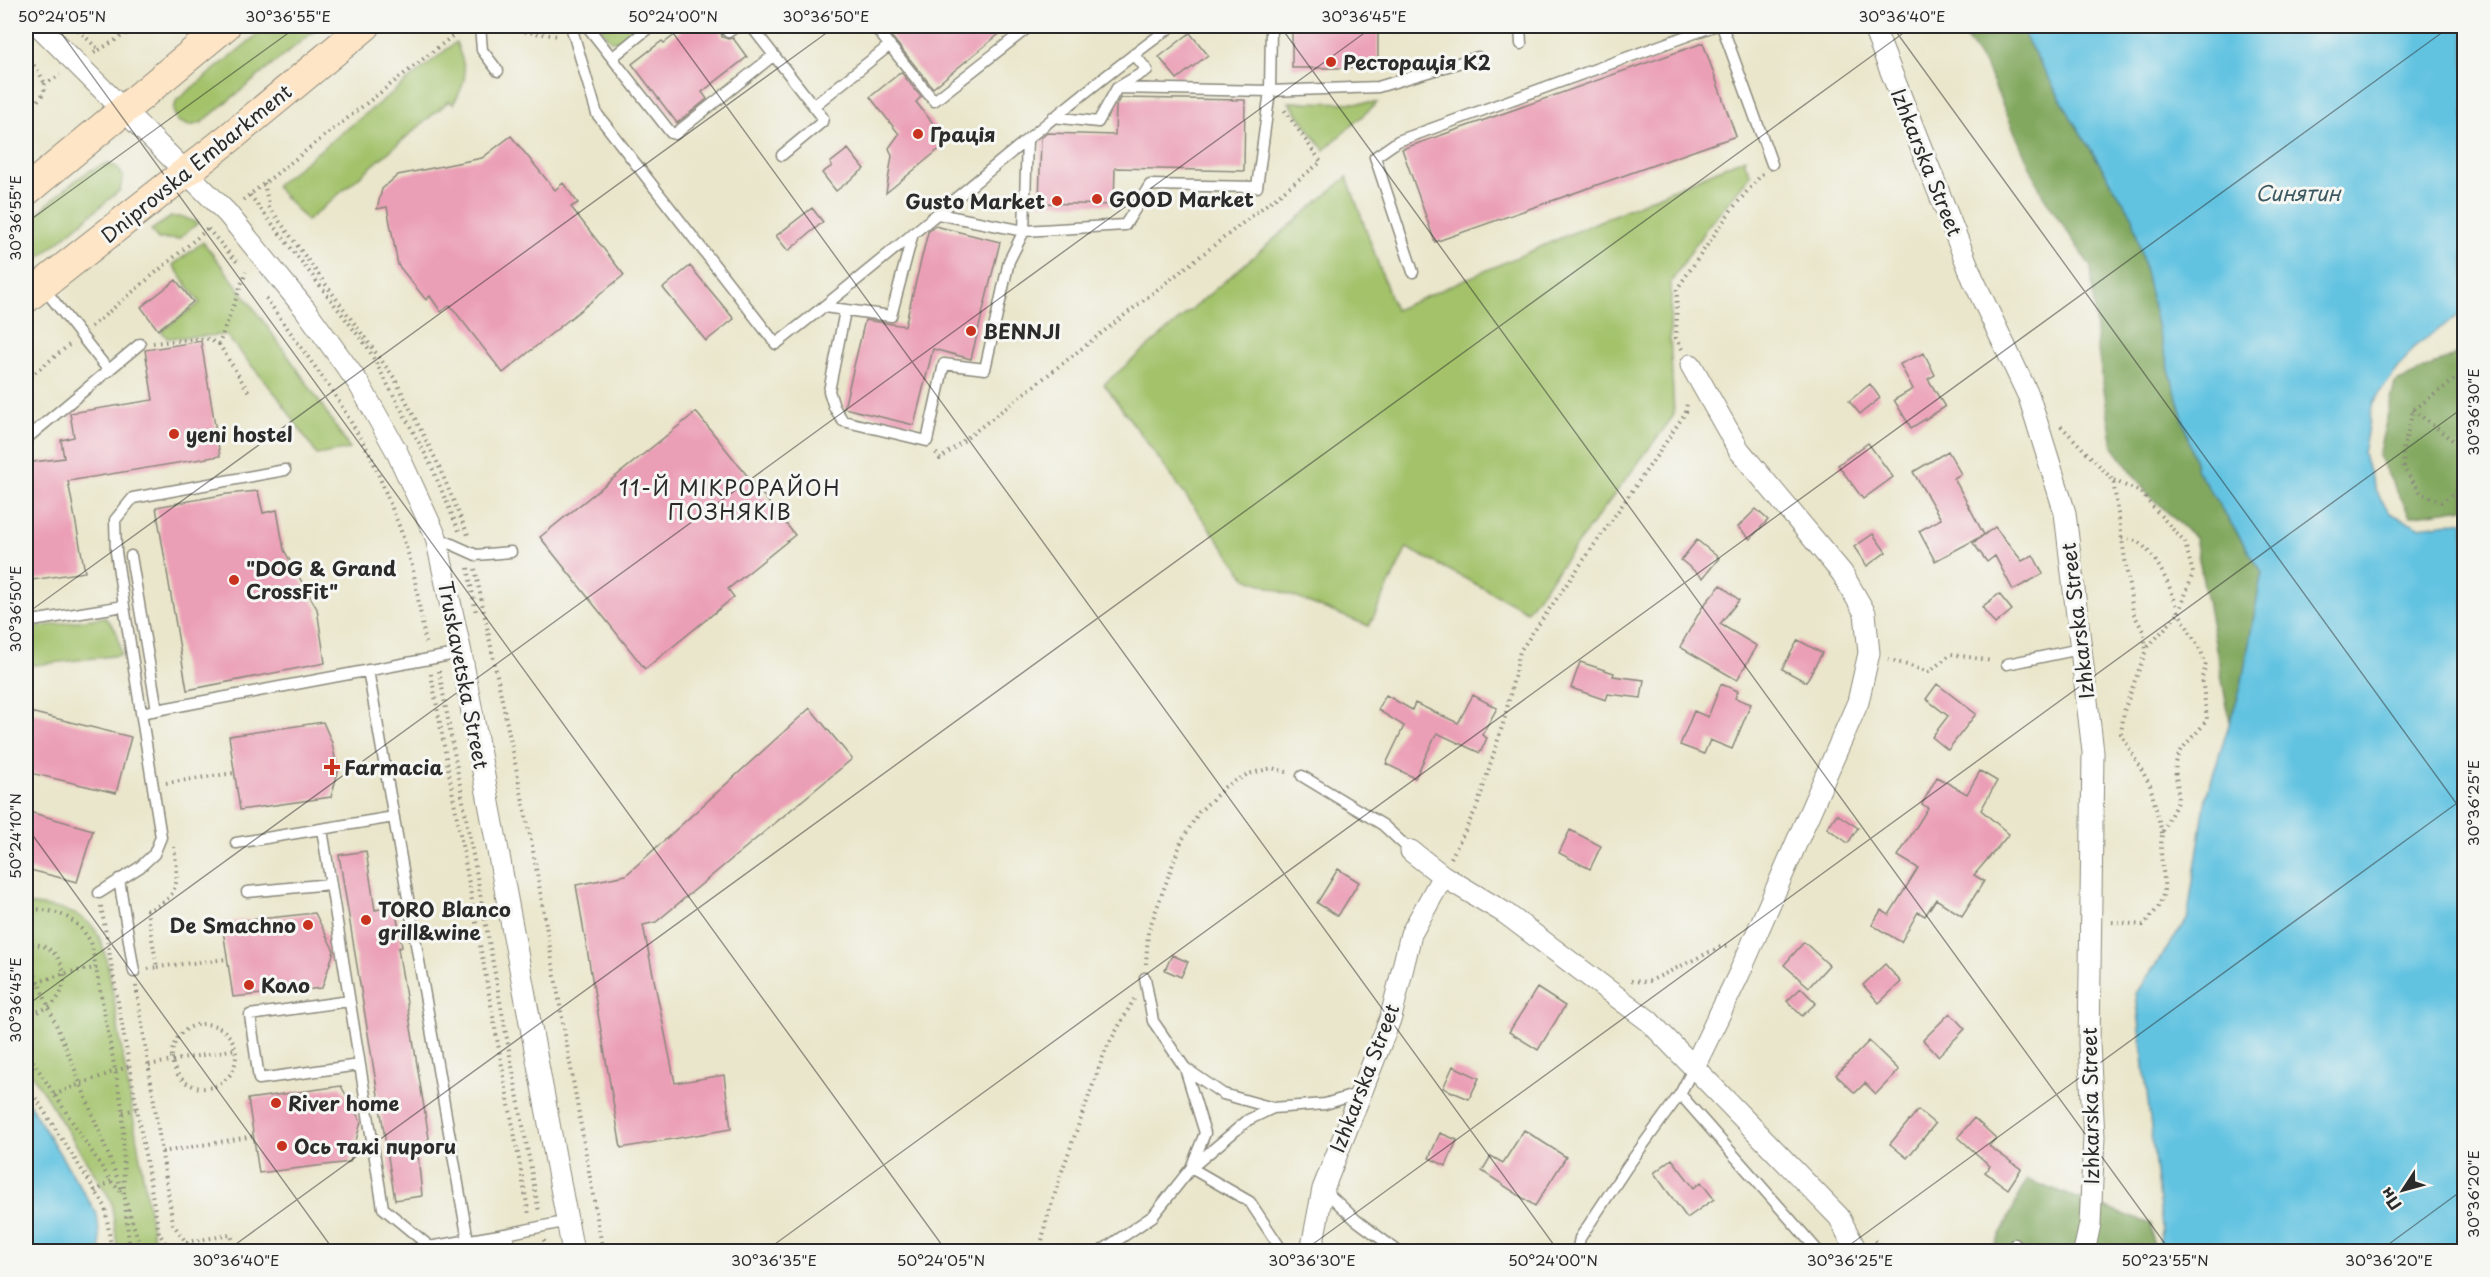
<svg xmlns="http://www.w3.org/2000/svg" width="2490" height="1277" viewBox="0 0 2490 1277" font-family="'Playpen Sans',sans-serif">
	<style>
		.green { fill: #a3c26a; stroke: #67764a; stroke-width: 1.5 }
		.forest { fill: #82a85e; stroke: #566a44; stroke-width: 1.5 }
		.water { fill: #62c3e1; stroke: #467786; stroke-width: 1.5 }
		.building { fill: #eb9fb6 }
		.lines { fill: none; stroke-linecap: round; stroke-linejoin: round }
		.lane-casing { stroke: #8a887b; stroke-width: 13 }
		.street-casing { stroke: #8a887b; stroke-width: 23 }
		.secondary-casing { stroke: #8a887b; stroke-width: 32 }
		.path { stroke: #8a887b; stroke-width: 4; stroke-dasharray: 1.5 4.5; stroke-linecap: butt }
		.lane { stroke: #fff; stroke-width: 10 }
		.street { stroke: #fff; stroke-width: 21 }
		.secondary { stroke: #fee5c5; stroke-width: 30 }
		.ticks { fill: none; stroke: #2b2b2b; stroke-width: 1.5; stroke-opacity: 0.45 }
		.poi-dot { fill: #c8321e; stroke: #f6f6f2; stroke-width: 2 }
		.labels { text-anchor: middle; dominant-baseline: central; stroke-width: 6; stroke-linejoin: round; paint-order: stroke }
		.poi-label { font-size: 20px; font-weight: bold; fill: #2b2b2b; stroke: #f6f6f2; text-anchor: start }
		.street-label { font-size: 20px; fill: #2b2b2b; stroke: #f6f6f2 }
		.water-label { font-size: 21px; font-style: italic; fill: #3c5962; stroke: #f6f6f2 }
		.neighbourhood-label { font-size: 21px; letter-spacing: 1.5px; fill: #2b2b2b; stroke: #f6f6f2 }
		.neatline { fill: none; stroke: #2b2b2b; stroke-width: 2 }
		.ticks-label { font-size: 15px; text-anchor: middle; fill: #2b2b2b }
	</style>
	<rect width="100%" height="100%" fill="#f6f6f2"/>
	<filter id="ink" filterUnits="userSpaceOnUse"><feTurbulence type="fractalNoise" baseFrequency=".0167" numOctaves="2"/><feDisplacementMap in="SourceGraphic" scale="12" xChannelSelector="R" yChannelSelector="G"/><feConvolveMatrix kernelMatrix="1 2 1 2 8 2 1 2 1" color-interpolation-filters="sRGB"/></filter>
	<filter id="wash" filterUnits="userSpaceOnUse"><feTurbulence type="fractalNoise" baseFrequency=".008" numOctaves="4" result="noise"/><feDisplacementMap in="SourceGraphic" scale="24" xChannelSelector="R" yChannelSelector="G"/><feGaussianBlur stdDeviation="1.35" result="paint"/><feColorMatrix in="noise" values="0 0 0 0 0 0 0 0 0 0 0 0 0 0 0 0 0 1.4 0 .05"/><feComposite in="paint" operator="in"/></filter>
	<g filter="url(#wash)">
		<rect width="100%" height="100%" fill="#eae6cb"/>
		<path class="green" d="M268 26H320L201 123 189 126 177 121 173 110 177 100Z
			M599 26H644L626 41H611Z
			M456 42C466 70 470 78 453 104L449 101 307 221 275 186Z
			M1289 102 1377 103 1324 150Z
			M1745 158V164L1751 175 1707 227 1671 282 1670 336 1674 415 1527 611 1407 548 1369 626 1246 578 1104 384 1347 177 1395 310Z
			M109 164 117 167 123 176 120 190 26 269V224C46 207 83 167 109 164Z
			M171 217H183L198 223 179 239H158L151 230Z
			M203 242C256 309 305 377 350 449L317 455 278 397 226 335 167 338 161 331 200 303 173 265Z
			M104 617C118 627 119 638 121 655L26 666V629Z
			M26 904C49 907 76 908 93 927 108 943 115 1009 119 1033 130 1100 142 1168 153 1236L164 1251H118L111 1200 26 1065Z"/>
		<path class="forest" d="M1958 26H2019L2075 124 2133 217 2157 325 2197 470 2262 572 2241 687 2230 722 2195 538 2146 492 2113 447 2097 344 2091 267 2042 194 1986 67Z
			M2464 351V508L2410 516 2378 456 2395 383Z
			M2027 1180 2151 1224 2153 1251 1992 1252Z"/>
		<path class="water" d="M2019 26H2464V311L2414 347 2373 402 2363 453 2375 490 2390 513 2419 527 2464 521V1251H2156L2162 1228 2136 993 2187 920 2206 797 2241 687 2262 572 2197 470 2157 325 2133 217 2075 124Z
			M26 1099 97 1214 101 1251H26Z"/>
		<g id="blocks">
			<path class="building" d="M687 26H723L721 32 722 37 728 39 733 38 747 57 702 92 707 99 677 123 632 64 662 41 664 43Z
				M883 26H1009L933 88Z
				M1292 26H1378V68H1292Z
				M1190 33 1208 55 1177 79 1159 57Z
				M1703 43 1736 136 1435 242 1402 149Z
				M901 72 921 97 916 102 948 142 886 193 892 156 889 148 899 134 870 97Z
				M1120 98 1245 100 1244 171 1115 168 1114 205 1039 203 1041 138 1047 133 1115 135 1116 106Z
				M511 136 555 190 563 183 578 203 571 207 624 275 503 373 450 305 441 312 430 296 426 300 398 265 387 207 377 209 382 189 398 175 482 158Z
				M848 149 864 169 836 191 822 173 832 166 830 163Z
				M812 208 823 222 788 251 776 236Z
				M935 226 1000 242 971 359 933 349 914 425 844 408 865 320 905 326 928 232Z
				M690 266 734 319 706 341 663 288Z
				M176 280 193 302 158 330 141 307Z
				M201 341 220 456 68 481 85 572 26 581V527L29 526 26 502V463L64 458 61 440 74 437 70 413 153 400 145 350Z
				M1924 353 1935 375 1928 379 1945 407 1911 428 1894 400 1913 389 1900 364Z
				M1870 384 1880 398 1860 414 1849 401Z
				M696 412 795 535 728 589 734 597 645 669 540 537Z
				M1868 443 1893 477 1863 499 1838 465Z
				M1948 451 1961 474 1954 478 1984 535 1935 561 1919 531 1941 519 1913 472Z
				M258 491 263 513 277 510 284 550 317 609 325 663 187 690 156 507 227 494Z
				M1756 509 1768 520 1750 539 1738 527Z
				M1995 527 2022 561 2033 555 2043 574 2013 590 1995 556 1987 562 1973 543Z
				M1873 534 1886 552 1867 566 1854 547Z
				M1697 540 1719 558 1703 578 1681 560Z
				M1721 585 1739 600 1720 624 1757 646 1737 680 1680 647 1703 606Z
				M1999 594 2012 610 1995 624 1982 607Z
				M1798 640 1822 653 1806 682 1782 669Z
				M1580 662 1614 673 1613 676 1644 680 1641 698 1608 694 1606 700 1571 688Z
				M1721 684 1738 691 1735 698 1751 704 1732 749 1710 740 1704 754 1680 745 1694 711 1708 717Z
				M1937 684 1976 714 1948 750 1932 737 1948 716 1926 699Z
				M1386 695 1412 710 1415 703 1458 723 1473 695 1497 708 1482 735 1487 738 1480 753 1437 733 1415 778 1386 764 1404 726 1378 710Z
				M810 708 852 759 656 922 643 925 675 1083 724 1075 731 1129 621 1148 576 885 626 875Z
				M26 711 131 737 116 793 26 772Z
				M323 722 332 743 338 772 331 797 240 810 229 736Z
				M1980 771 1997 781 1981 810 2009 834 1974 875 1984 881 1962 916 1936 899 1925 916 1918 912 1901 942 1872 925 1881 910 1889 915 1918 868 1898 856 1928 808 1922 804 1937 777 1967 794Z
				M26 811 93 830 77 882 26 869Z
				M1837 814 1858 828 1848 843 1827 828Z
				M1570 830 1601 846 1590 869 1559 853Z
				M366 851 375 910 395 906 402 947 398 948 429 1138 418 1154 422 1196 395 1200 339 855Z
				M1338 869 1359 882 1338 916 1317 903Z
				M315 913 334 951 322 988 233 997 222 923Z
				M1804 942 1829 965 1809 987 1784 965Z
				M1172 955 1188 962 1181 977 1165 970Z
				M1885 964 1901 982 1879 1003 1863 985Z
				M1537 988 1565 1006 1538 1050 1509 1032Z
				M1801 988 1816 1003 1802 1016 1787 1001Z
				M1950 1013 1965 1029 1938 1056 1923 1040Z
				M1869 1041 1899 1070 1876 1094 1865 1083 1855 1093 1836 1075Z
				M1453 1066 1479 1078 1469 1099 1443 1088Z
				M341 1086 361 1122 350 1162 259 1173 248 1099Z
				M1918 1110 1935 1124 1907 1158 1890 1144Z
				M1974 1118 1996 1138 1989 1146 2021 1169 2008 1189 1985 1172 1990 1166 1958 1137Z
				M1524 1130 1566 1157 1535 1206 1482 1171 1491 1156 1503 1163Z
				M1440 1133 1457 1140 1446 1166 1429 1158Z
				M1672 1159 1694 1188 1701 1182 1714 1199 1687 1218 1654 1173Z"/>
		</g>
	</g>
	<g filter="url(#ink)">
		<use href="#blocks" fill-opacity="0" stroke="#8a887b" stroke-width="1.5"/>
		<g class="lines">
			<g class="lane-casing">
				<path id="lane" d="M480 26 482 50 498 71
					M571 26 597 114 776 344C910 241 1036 126 1172 26
					M587 26 671 133 675 134 774 55
					M751 26 823 118 822 122 782 155
					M874 26 934 101 1030 26
					M1271 26 1270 91 1378 87 1478 57
					M1520 26 1521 44
					M1722 26 1772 164
					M728 32 737 26
					M613 57 651 26
					M815 105 890 45
					M1053 117 1098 122 1117 88 1147 70 1134 54
					M938 214 1024 231 1027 140
					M1413 272 1375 157 1398 141 1714 26
					M42 286 109 371
					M824 307 891 316 913 233
					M845 311 829 391 834 407 843 421 927 441 944 364 985 369 1009 261 1024 231 1125 225 1150 185 1257 187 1270 91 1117 88
					M26 439 140 344
					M436 537 476 555 511 552
					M131 556 157 710
					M26 622 124 606 116 552 115 520 133 498 285 470
					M2007 664 2080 649
					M368 670 470 1252
					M141 713 461 653
					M1302 776 1383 825 1411 851
					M322 829 383 1208 429 1246
					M236 843 394 817
					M119 879 134 972
					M247 892 330 884
					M99 893 140 867 154 854 161 837 124 606
					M1145 978 1153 1021 1185 1068 1223 1094 1273 1108
					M349 1001 250 1015 259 1079 359 1065
					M1694 1067 1680 1094 1819 1252
					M1185 1068 1205 1133 1191 1168 1250 1202 1283 1252
					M1323 1189 1356 1220 1399 1252
					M2015 1244 2022 1252
					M399 1252 511 1233 568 1221
					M501 1252 511 1233
					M1100 1252 1153 1216 1191 1168 1248 1120 1273 1108 1325 1104 1361 1093
					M1577 1252 1580 1238 1627 1167 1680 1094"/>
			</g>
			<g class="street-casing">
				<path id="street" d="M39 26 227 213 305 309 359 384 396 450 436 537 461 653 573 1252
					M1873 26 1973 279 2029 397 2065 513 2093 752 2089 1044 2094 1137 2090 1224 2084 1252
					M1691 365 1739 450 1842 573 1865 613 1869 653 1858 702 1739 974 1694 1067
					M1411 851 1443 876 1505 913 1649 1021 1839 1217 1857 1252
					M1311 1252 1323 1189 1391 1017 1411 934 1443 876"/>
			</g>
			<g class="secondary-casing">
				<path id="secondary" d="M26 191 225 26
					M26 298 228 139 365 26"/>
			</g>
			<path class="path" d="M74 26 99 50
				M495 28 559 36
				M94 53 139 26
				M26 56 39 72 45 84
				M26 114 44 93 45 84 60 75
				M264 183 269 207 395 379 437 462 468 535
				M250 195 368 348 430 463 459 531
				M243 200 464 27
				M208 229 237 262
				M266 298 335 395 371 456 400 528 413 569 426 646
				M91 327 210 227
				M153 343 205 338 219 344 246 272
				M219 344 250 394
				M1682 349 1676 338 1677 289 1732 209 1763 173
				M2464 373 2413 410 2403 450 2404 469 2421 493 2441 502 2464 487
				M26 380 69 345
				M2413 410 2464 449
				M2061 426 2113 480 2133 612 2144 633 2146 650 2124 711 2121 734 2150 785 2162 833
				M936 453 940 459 1321 162 1283 108
				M2122 538C2126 539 2132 540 2136 541 2156 551 2173 593 2179 613L2146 649
				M468 568 476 613
				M475 569 532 845 603 1252
				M1888 659 1929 672 1951 654 1992 661
				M439 671 539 1212
				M431 674 529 1215
				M166 783 234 773
				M1451 858 1477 807 1505 717 1520 651 1660 451 1686 412 1687 402
				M101 906 159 1233 171 1252
				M26 908C58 911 73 914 91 942L123 1112 124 1195
				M2112 922 2143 925C2180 889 2156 875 2162 835 2164 823 2174 813 2177 801 2180 789 2174 776 2176 764 2179 745 2198 735 2207 719L2202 677 2206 666 2201 651 2179 613 2193 573 2185 543 2140 492 2113 480
				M26 944C74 940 79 1012 26 1013
				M26 953 75 1070 124 1195 142 1252
				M1146 964 1148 932 1181 842 1199 812 1225 787 1248 774 1272 768 1290 773
				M157 967 227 959
				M148 969 157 967 147 910C182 898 178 879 174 847
				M1631 981 1648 982 1720 947 1729 945
				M26 986 69 972 97 968
				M136 986 173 1224 193 1252
				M172 1056a32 32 0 1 1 64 0a32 32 0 1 1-64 0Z
				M26 1051 111 1181 121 1192
				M149 1065 236 1049
				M26 1083 105 1206 112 1252
				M54 1095 80 1084 130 1066
				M123 1112 138 1109
				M162 1152 254 1136
				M95 1192 111 1181
				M125 1204 130 1252
				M544 1240 546 1252
				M1875 1241 1891 1252
				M186 1242 231 1235 237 1252
				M1040 1252 1045 1225 1061 1174 1105 1051 1134 999"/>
			<use href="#lane" class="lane"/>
			<use href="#street" class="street"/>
			<use href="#secondary" class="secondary"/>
		</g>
	</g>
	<path class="ticks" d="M56 26 947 1252M668 26 1559 1252M1280 26 2171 1252M1892 26 2464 814M26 223 298 26M26 614 836 26M26 826 335 1252M26 1006 1374 26M225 1252 1913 26M764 1252 2451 26M1302 1252 2464 407M1840 1252 2464 798M2378 1252 2464 1189"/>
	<g class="poi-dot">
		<circle cx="1331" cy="62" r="6"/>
		<circle cx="918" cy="134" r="6"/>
		<circle cx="1097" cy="199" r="6"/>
		<circle cx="1057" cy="201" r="6"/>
		<circle cx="971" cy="331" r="6"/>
		<circle cx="174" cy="434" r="6"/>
		<circle cx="234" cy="580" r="6"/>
		<path d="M329 758h6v6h6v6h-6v6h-6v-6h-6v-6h6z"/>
		<circle cx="366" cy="920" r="6"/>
		<circle cx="308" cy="925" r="6"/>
		<circle cx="249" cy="985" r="6"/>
		<circle cx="276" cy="1103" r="6"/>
		<circle cx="282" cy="1146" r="6"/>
	</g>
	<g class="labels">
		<g class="poi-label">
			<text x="1343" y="62">Ресторація K2</text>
			<text x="930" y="134">Грація</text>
			<text x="1109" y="199">GOOD Market</text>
			<text x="1045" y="201" text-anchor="end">Gusto Market</text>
			<text x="983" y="331">BENNJI</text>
			<text x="186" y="434">yeni hostel</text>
			<text x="246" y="568">"DOG &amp; Grand<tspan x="246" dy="23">CrossFit"</tspan></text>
			<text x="344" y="767">Farmacia</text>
			<text x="378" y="909">TORO Blanco<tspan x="378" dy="23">grill&amp;wine</tspan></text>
			<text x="296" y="925" text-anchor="end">De Smachno</text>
			<text x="261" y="985">Коло</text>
			<text x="288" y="1103">River home</text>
			<text x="294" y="1146">Ось такі пироги</text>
		</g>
		<g class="street-label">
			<text transform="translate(1927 162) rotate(68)">Izhkarska Street</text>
			<text transform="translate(196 163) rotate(-39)">Dniprovska Embarkment</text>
			<text transform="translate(2077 621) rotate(-97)">Izhkarska Street</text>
			<text transform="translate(464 675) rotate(79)">Truskavetska Street</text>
			<text transform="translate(1364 1078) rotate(-69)">Izhkarska Street</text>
			<text transform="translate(2090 1106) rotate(-91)">Izhkarska Street</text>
		</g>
		<g class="water-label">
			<text x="2298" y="192">Синятин</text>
		</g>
		<g class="neighbourhood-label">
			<text x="730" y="487">11-Й МІКРОРАЙОН<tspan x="730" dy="24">ПОЗНЯКІВ</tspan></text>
		</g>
	</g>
	<rect width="2490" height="1277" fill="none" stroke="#f6f6f2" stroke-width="66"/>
	<g transform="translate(2403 1190) rotate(234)" stroke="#f6f6f2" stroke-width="4.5" paint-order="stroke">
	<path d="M0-4.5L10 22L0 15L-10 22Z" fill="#2b2b2b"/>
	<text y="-9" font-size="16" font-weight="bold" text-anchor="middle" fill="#2b2b2b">Пн</text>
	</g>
	<rect x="33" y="33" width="2424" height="1211" class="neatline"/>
	<g class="ticks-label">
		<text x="62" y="22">50°24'05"N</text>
		<text x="288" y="22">30°36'55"E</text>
		<text x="673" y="22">50°24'00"N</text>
		<text x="826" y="22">30°36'50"E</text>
		<text x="1364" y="22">30°36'45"E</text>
		<text x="1902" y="22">30°36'40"E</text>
		<text transform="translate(16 218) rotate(-90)" y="5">30°36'55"E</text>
		<text transform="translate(2474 412) rotate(-90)" y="5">30°36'30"E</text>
		<text transform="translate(16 609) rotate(-90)" y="5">30°36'50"E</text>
		<text transform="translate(2474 803) rotate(-90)" y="5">30°36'25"E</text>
		<text transform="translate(16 836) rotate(-90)" y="5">50°24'10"N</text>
		<text transform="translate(16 1000) rotate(-90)" y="5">30°36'45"E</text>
		<text transform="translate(2474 1194) rotate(-90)" y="5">30°36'20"E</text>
		<text x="236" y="1266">30°36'40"E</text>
		<text x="774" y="1266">30°36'35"E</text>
		<text x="941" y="1266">50°24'05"N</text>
		<text x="1312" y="1266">30°36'30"E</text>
		<text x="1553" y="1266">50°24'00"N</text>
		<text x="1850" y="1266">30°36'25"E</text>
		<text x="2165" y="1266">50°23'55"N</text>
		<text x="2389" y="1266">30°36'20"E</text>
	</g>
</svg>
